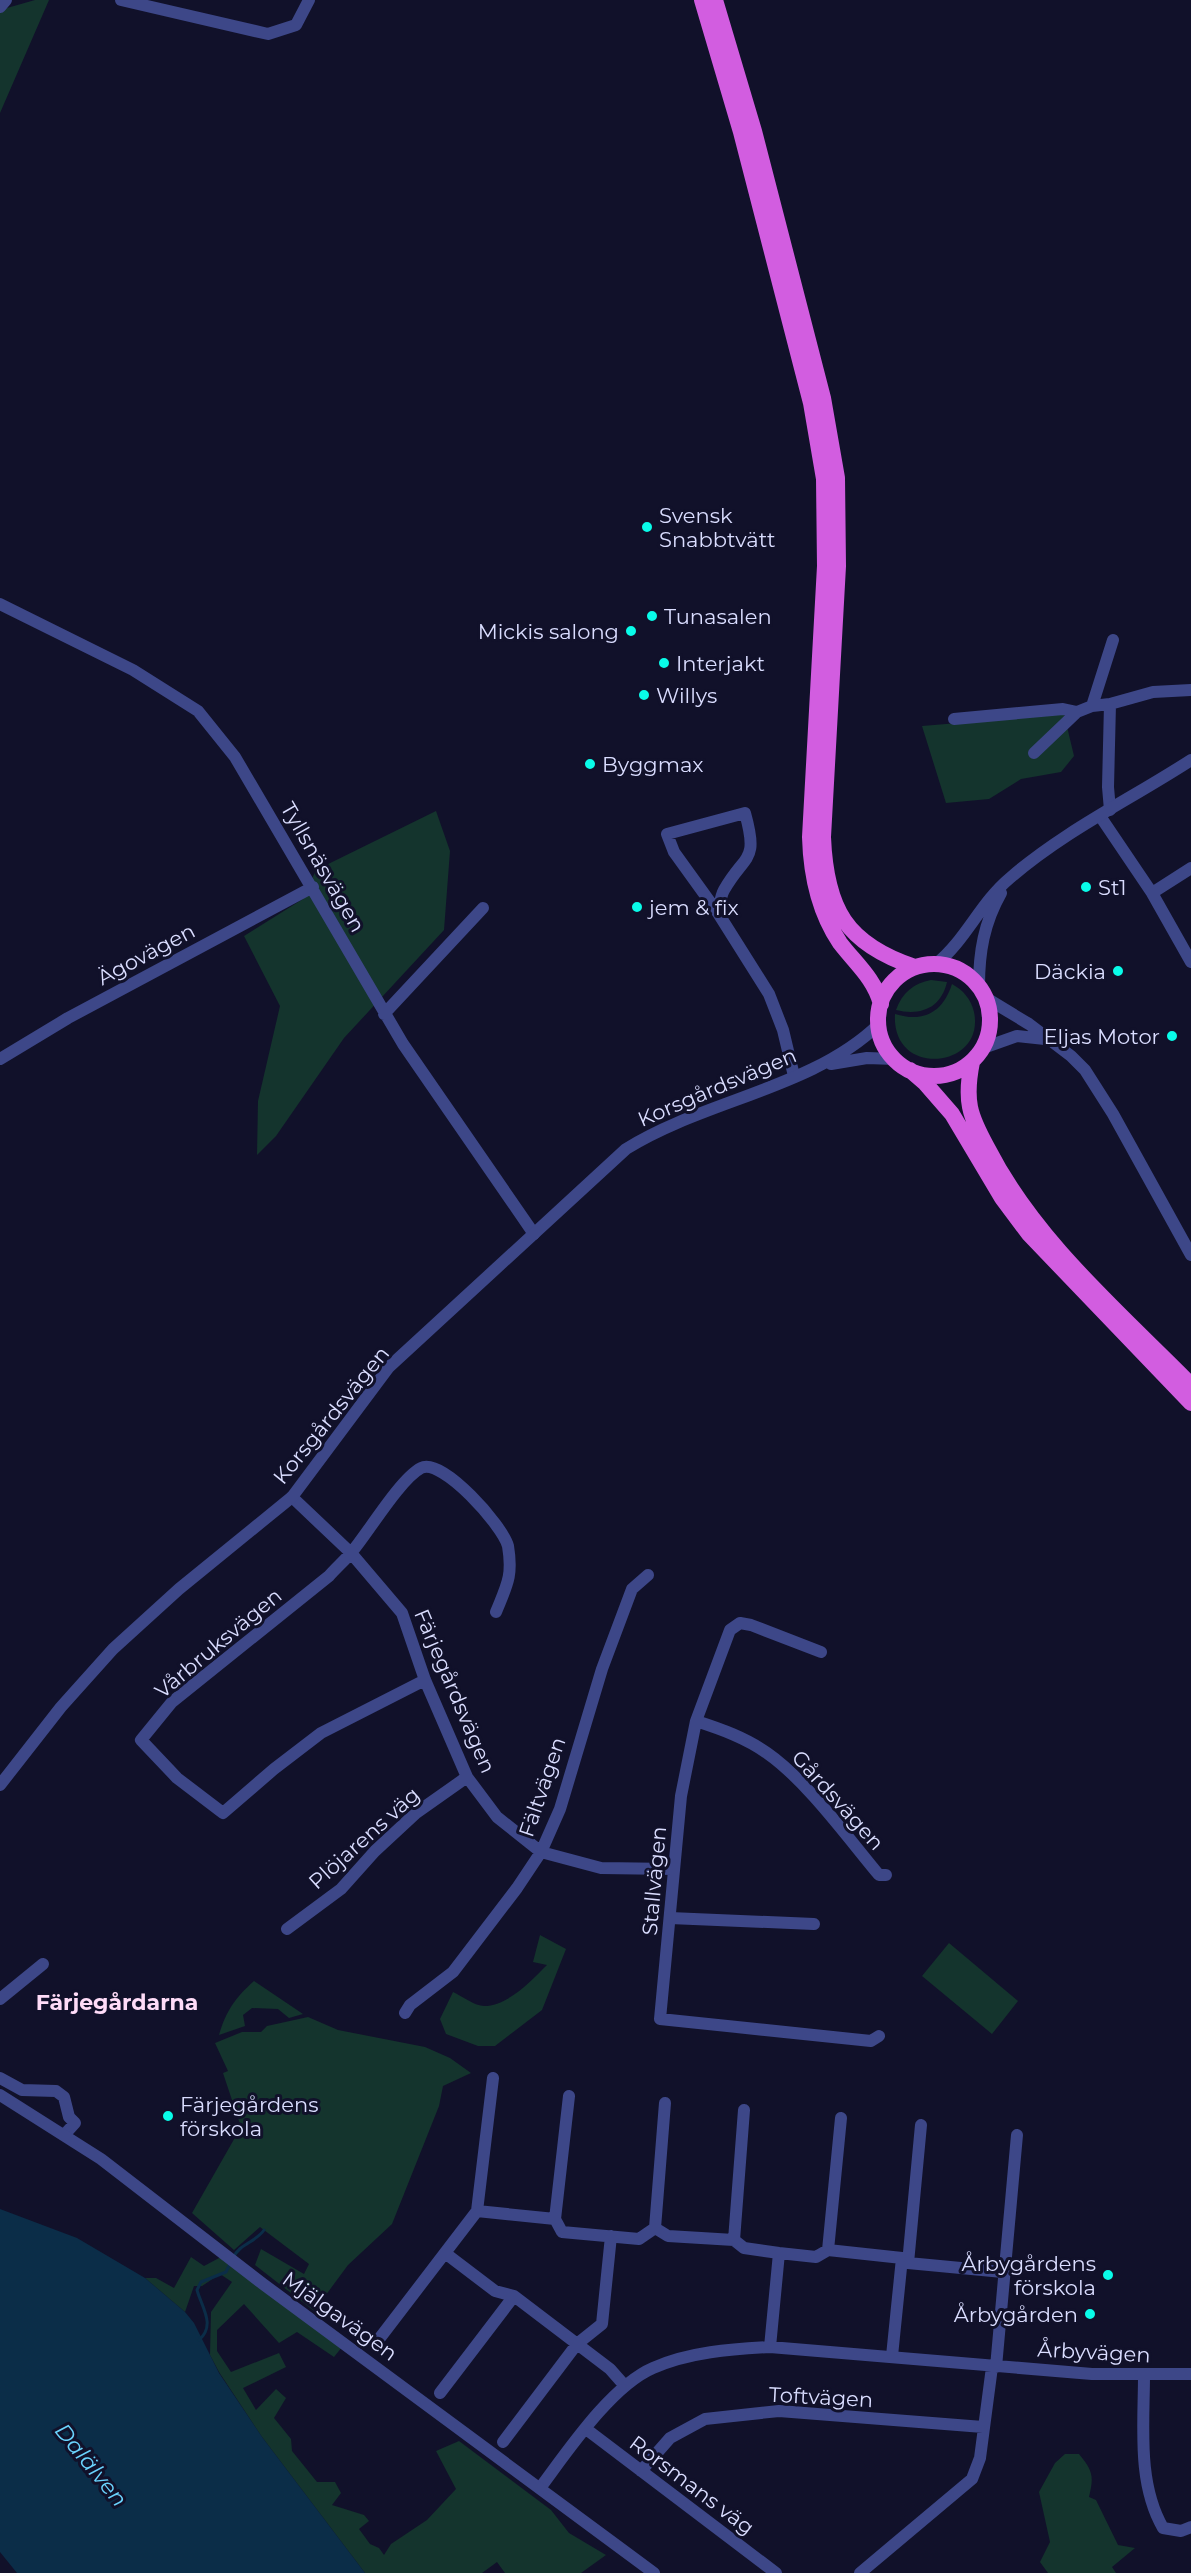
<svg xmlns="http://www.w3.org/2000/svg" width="1191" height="2573" viewBox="0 0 1191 2573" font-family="Montserrat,sans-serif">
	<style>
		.green { fill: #14342d }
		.water { fill: #0b2d48 }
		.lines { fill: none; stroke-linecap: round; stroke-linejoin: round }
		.stream { stroke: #0b2d48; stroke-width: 3 }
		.minor { stroke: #3d4788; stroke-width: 12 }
		.tertiary { stroke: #3d4788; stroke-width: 12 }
		.trunk { stroke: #d25de0; stroke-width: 16 }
		.poi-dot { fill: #09fce9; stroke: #11112a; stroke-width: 2 }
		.labels { text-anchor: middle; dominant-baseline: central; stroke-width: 6; stroke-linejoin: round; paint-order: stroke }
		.poi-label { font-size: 21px; fill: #daddff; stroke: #11112a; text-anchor: start }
		.street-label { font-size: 21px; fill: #daddff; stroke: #11112a }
		.neighbourhood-label { font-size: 22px; font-weight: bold; fill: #ffdcf8; stroke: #11112a }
		.water-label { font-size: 22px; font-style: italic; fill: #6ad3fd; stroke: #11112a }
	</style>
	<rect width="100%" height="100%" fill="#11112a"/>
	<path class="green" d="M35 0H49L0 113V10Z
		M1064 714 1074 756 1061 772 1021 779 989 799 946 803 922 726Z
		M436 811 450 851 444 930 344 1038 276 1136 257 1155 258 1101 280 1006 244 936 303 899 316 870Z
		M931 980 947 982C941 1008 921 1016 896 1010 902 993 914 983 931 980Z
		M952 984C963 990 971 999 974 1012 986 1069 891 1079 895 1014 924 1023 943 1012 952 984Z
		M540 1935 566 1949 542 2010 495 2046H478L446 2034 440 2019 453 1992C462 1996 475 2006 484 2006 508 2006 531 1981 547 1965L533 1962Z
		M949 1943 1018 2001 992 2034 922 1976Z
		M254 1981 303 2014 289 2018 278 2009 252 2008 243 2015 245 2026 219 2035C226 2011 235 1998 254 1981Z
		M308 2017 338 2030 425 2047 450 2058 471 2073 443 2086 439 2106 392 2224 348 2265 314 2311 255 2265 261 2249 304 2274 309 2264 260 2227 234 2250 192 2213 241 2127 223 2073 228 2071 215 2043 242 2032H261L267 2026Z
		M191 2257 204 2266 221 2257 342 2347 334 2357 297 2332 279 2343 244 2304 217 2330V2351L231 2372 279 2353 286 2367 243 2388 256 2410 276 2389 286 2398 274 2418 291 2439 292 2451 317 2482H335L341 2493 332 2505 364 2515 369 2521 359 2529 370 2544 379 2548 384 2555 391 2544 427 2520 456 2489 436 2451 459 2441 551 2510 569 2533 606 2555 581 2573H505L497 2562 482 2573H365L262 2437 219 2372 210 2355 211 2312 232 2282 220 2274 202 2286H194L185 2312 145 2278H156L174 2288Z
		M1065 2454H1079C1093 2471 1094 2476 1089 2497L1096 2500 1118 2545 1135 2548 1112 2567 1116 2573H1048L1040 2562 1050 2542 1039 2492 1055 2463Z"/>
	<path class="water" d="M0 2209 77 2238 145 2278 185 2312 194 2323 219 2373 262 2437 365 2573H17L0 2552Z"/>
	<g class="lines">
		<path class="stream" d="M233 2258C239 2244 256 2242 264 2230
			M199 2340C216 2325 202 2308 197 2290L201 2282 226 2272 230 2264"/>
		<path class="minor" d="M121 0 268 34 296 25 309 0
			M0 7 6 0
			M0 604 133 670 198 711 235 757 403 1044 534 1234
			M1110 704 1108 787 1110 810
			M1092 706 1113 640
			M954 719 1063 709 1077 712
			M1034 753 1077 712 1092 706 1110 704 1153 692 1191 690
			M1100 816 1152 893 1191 962
			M1152 893 1191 868
			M718 913C720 906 720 897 724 890 745 853 759 863 745 813L667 834 674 852 718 913 769 994 783 1030 794 1076
			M986 998 1029 1024 1071 1056 1085 1070 1113 1114 1191 1255
			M384 1014 483 908
			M983 1048 1017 1036 1045 1039
			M0 1059 68 1018 313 887
			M292 1497 351 1553 402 1613 425 1680 467 1777 497 1817 541 1852 601 1868 673 1869
			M821 1652 751 1625 740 1623 730 1630 696 1721 681 1796 660 2019 871 2041 879 2036
			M425 1680 321 1733 274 1769 223 1813 177 1778 141 1740 172 1702 329 1576C336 1568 344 1561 351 1553 368 1533 400 1479 421 1468 442 1457 503 1526 508 1546 513 1576 507 1585 496 1612
			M696 1721C721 1729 746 1738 767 1753 806 1780 848 1838 879 1875H886
			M670 1918 814 1924
			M287 1929 341 1889 375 1851 416 1813 467 1777
			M0 1999 43 1964
			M405 2013 410 2005 453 1972 517 1888 541 1852 560 1809 602 1669 632 1589 648 1575
			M0 2078 22 2090 56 2091 64 2097 69 2117 75 2123 65 2134
			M493 2078 477 2211 555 2219
			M569 2096 555 2219 562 2232 639 2239 655 2228 665 2103
			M744 2110 734 2240 744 2248 779 2253 816 2257 828 2250 841 2118
			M921 2125 908 2263 1003 2272
			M655 2228 668 2236 734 2240
			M828 2250 902 2258 892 2356
			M445 2253 495 2291 514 2296
			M376 2343 477 2211
			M770 2347 779 2253
			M996 2367 1017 2135
			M1144 2375C1144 2425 1137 2483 1163 2528L1181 2531 1191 2527
			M440 2393 514 2296 610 2369 625 2386
			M586 2429 776 2573
			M503 2442 577 2344 602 2324 611 2236
			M641 2471 670 2438 705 2419 779 2411 983 2427
			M540 2488C567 2452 611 2386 653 2368 689 2352 731 2349 770 2347L1092 2374H1191
			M860 2573 972 2479 980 2458 992 2367"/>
		<path class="tertiary" d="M936 964C966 940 980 903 1010 878 1064 831 1131 799 1191 760
			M979 986C979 952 984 923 1001 893
			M831 1064 867 1058 895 1059
			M0 1785 61 1707 113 1649 179 1589 292 1497 389 1367 626 1149C704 1100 814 1088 879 1024
			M0 2095 101 2159 263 2284 654 2573"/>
		<path class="trunk" d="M702 0 741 132 811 403 824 479 825 566 810 837C811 874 819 912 840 943 856 964 874 978 881 1004
			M715 0 754 131 823 398 837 478 838 566 823 837C826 909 846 944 915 967
			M878 1020a56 56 0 1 1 112 0a56 56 0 1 1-112 0Z
			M972 1062C969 1077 967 1092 970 1107 973 1122 981 1136 988 1149 1035 1241 1119 1312 1191 1385
			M910 1070 925 1083 952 1114 1002 1198 1029 1234 1191 1403"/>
	</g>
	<g class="poi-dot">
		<circle cx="647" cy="527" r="6"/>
		<circle cx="652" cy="616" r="6"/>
		<circle cx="631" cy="631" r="6"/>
		<circle cx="664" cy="663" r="6"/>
		<circle cx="644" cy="695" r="6"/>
		<circle cx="590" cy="764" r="6"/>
		<circle cx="1086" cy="887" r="6"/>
		<circle cx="637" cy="907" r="6"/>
		<circle cx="1118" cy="971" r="6"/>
		<circle cx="1172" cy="1036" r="6"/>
		<circle cx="168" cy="2116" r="6"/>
		<circle cx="1108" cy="2275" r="6"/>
		<circle cx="1090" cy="2314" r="6"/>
	</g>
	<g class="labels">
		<g class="poi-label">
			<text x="659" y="515">Svensk<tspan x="659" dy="24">Snabbtvätt</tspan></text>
			<text x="664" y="616">Tunasalen</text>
			<text x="619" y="631" text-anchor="end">Mickis salong</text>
			<text x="676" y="663">Interjakt</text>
			<text x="656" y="695">Willys</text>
			<text x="602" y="764">Byggmax</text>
			<text x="1098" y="887">St1</text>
			<text x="649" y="907">jem &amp; fix</text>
			<text x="1106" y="971" text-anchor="end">Däckia</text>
			<text x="1160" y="1036" text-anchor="end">Eljas Motor</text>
			<text x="180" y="2104">Färjegårdens<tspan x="180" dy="24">förskola</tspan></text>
			<text x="1096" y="2263" text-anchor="end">Årbygårdens<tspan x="1096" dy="24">förskola</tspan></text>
			<text x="1078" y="2314" text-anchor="end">Årbygården</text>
		</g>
		<g class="street-label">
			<text transform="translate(323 867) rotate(60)">Tyllsnäsvägen</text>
			<text transform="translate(146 954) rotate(-28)">Ägovägen</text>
			<text transform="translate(717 1087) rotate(-23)">Korsgårdsvägen</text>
			<text transform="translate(331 1415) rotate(-51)">Korsgårdsvägen</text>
			<text transform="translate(218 1643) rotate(-40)">Vårbruksvägen</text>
			<text transform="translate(455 1691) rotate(67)">Färjegårdsvägen</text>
			<text transform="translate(542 1787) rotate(-71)">Fältvägen</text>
			<text transform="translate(838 1800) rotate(48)">Gårdsvägen</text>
			<text transform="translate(364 1838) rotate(-42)">Plöjarens väg</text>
			<text transform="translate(654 1881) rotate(-85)">Stallvägen</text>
			<text transform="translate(340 2316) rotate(36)">Mjälgavägen</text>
			<text transform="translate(1094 2352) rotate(3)">Årbyvägen</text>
			<text transform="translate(821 2397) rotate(3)">Toftvägen</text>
			<text transform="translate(692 2485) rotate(37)">Rorsmans väg</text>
		</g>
		<g class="neighbourhood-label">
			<text x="117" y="2002">Färjegårdarna</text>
		</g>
		<g class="water-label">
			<text transform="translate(91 2465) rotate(51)">Dalälven</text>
		</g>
	</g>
</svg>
